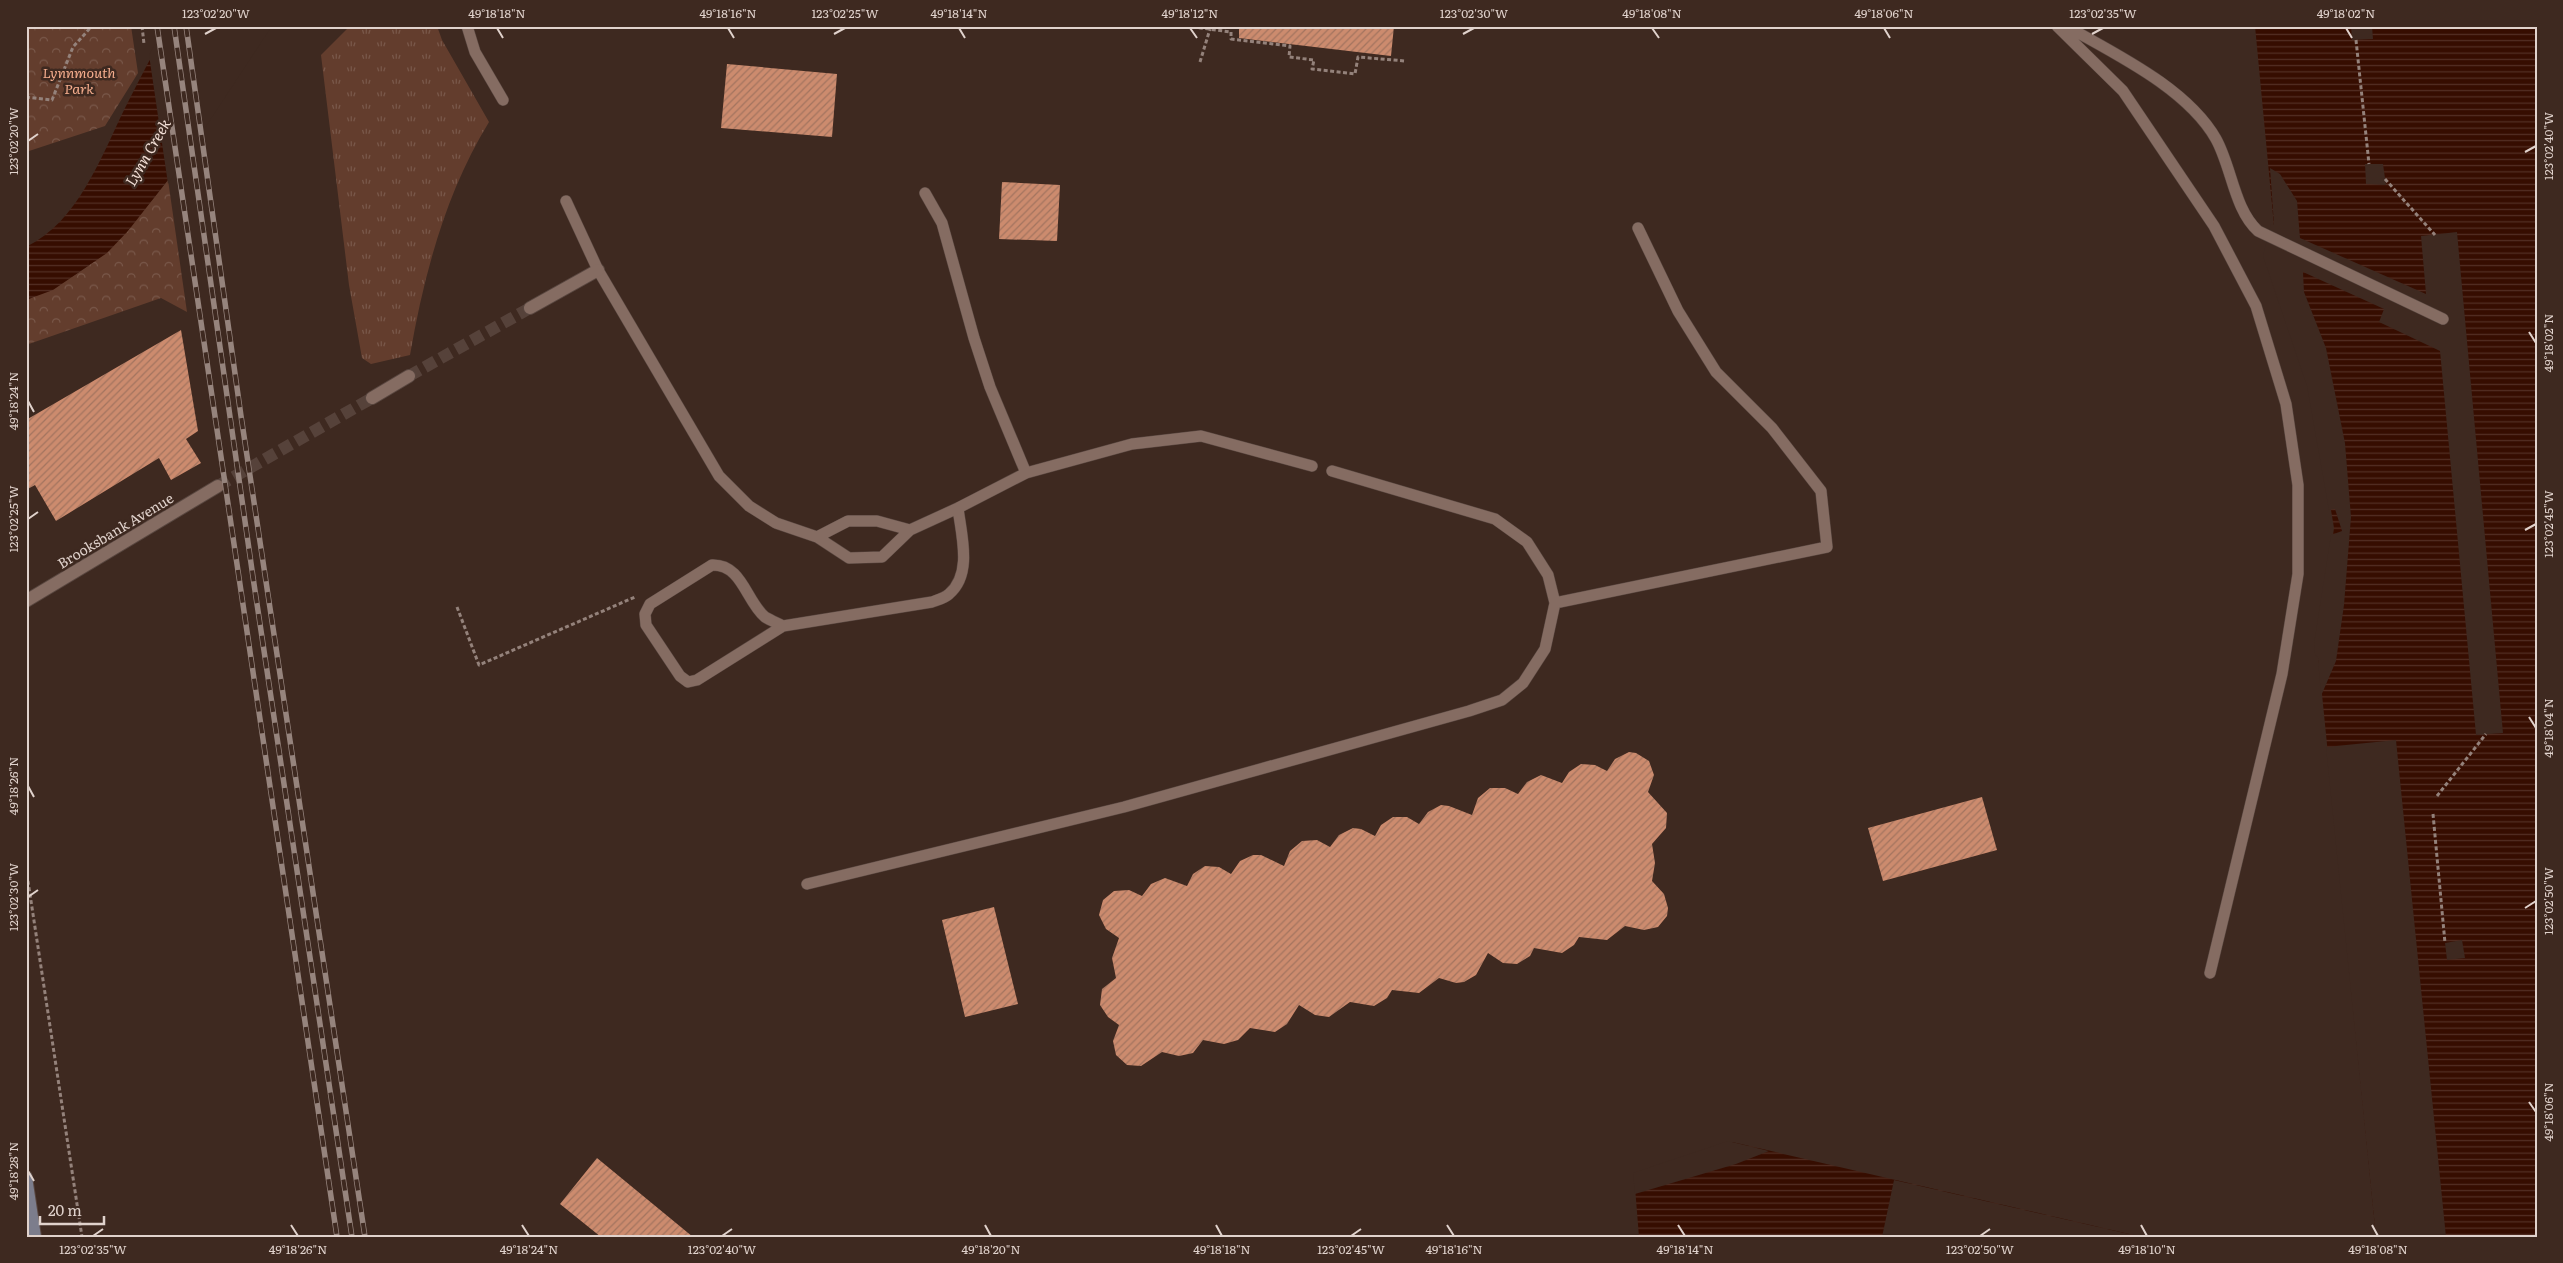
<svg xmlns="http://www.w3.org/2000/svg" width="2563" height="1263" viewBox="0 0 2563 1263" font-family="Literata,serif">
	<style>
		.grass { fill: url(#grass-tufts) }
		.forest { fill: url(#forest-crowns) }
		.water { fill: url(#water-rules) }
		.pier { fill: #3e2920 }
		.building { fill: url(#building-hatch) }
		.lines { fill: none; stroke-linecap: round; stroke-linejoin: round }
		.minor-tunnel { stroke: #56423a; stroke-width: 12; stroke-dasharray: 12 6; stroke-linecap: butt }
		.service-casing { stroke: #594740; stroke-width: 12 }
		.minor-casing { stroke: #594740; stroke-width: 14 }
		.secondary-casing { stroke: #594740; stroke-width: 14 }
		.path { stroke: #94827b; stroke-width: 3; stroke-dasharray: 4 2.5; stroke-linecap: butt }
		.service { stroke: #856c62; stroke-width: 11 }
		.minor { stroke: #856c62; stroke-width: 12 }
		.secondary { stroke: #7c7d8c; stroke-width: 12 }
		.rail-casing { stroke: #96847d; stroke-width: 5.5 }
		.rail { stroke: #3e2920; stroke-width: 4; stroke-dasharray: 11; stroke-linecap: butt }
		.ticks { fill: none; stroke: #e0d2cc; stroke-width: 2 }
		.labels { text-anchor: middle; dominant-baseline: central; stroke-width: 5; stroke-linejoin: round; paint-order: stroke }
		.park-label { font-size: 14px; font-style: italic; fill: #f5ad8d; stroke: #3e2920 }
		.street-label { font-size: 14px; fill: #e0d2cc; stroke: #3e2920 }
		.water-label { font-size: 15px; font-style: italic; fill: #f2dfd6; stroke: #3e2920 }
		.neatline { fill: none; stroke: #e0d2cc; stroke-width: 2 }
		.ticks-label { font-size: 12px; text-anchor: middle; fill: #e0d2cc }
	</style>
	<defs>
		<pattern id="grass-tufts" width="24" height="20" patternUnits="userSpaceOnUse" patternTransform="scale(1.25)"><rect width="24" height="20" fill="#633d2d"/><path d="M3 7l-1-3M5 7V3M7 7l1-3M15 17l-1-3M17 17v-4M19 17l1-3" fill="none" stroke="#79584a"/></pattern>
		<pattern id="forest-crowns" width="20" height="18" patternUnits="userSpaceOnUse" patternTransform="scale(1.25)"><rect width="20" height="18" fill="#633d2d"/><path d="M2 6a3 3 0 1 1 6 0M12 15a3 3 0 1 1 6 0" fill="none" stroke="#79584a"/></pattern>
		<pattern id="water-rules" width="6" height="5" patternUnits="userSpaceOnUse" patternTransform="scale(1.25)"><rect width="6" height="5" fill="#360d00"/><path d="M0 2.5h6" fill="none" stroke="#532f24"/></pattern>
		<pattern id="building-hatch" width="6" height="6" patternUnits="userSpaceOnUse" patternTransform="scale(1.25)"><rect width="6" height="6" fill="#cc8b6e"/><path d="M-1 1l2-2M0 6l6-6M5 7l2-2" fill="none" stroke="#a3745f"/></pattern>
	</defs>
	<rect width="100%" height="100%" fill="#3e2920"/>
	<path class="grass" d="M350 26H437L442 40 489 122C446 192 424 274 410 355L371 364 362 358 349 285 321 55Z"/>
	<path class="forest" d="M26 26H131L138 73 105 126 26 152Z
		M168 180 187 312 161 298 26 345V300C95 272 124 236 168 180Z"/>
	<path class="water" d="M168 26V180L128 231 107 253 53 290 26 300V247C78 222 101 157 125 108 139 80 153 53 168 26Z
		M2255 26H2537V1237H2376L2317 644 2334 528 2310 385 2274 226Z
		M1732 1142 2142 1237H1639L1634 1175Z"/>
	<path class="pier" d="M165 26H272L168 184 149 55Z
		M2351 26H2372L2373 39 2352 40Z
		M2365 164H2383L2386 185 2366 184Z
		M2270 168 2280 174 2297 201 2300 238 2426 294 2421 236 2457 232 2503 733 2476 735 2440 351 2379 322 2384 309 2303 272 2304 292 2326 348 2345 443 2351 517 2344 605 2336 661 2321 696 2318 658 2315 654 2314 644 2331 535 2342 531 2335 509 2329 510 2307 386 2263 256 2271 224 2274 225Z
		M2396 740 2446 1237H2376L2326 747Z
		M2462 940 2465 958 2447 960 2445 943Z
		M1728 1141 1769 1151 1736 1164 1635 1194 1633 1173Z
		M1894 1180 2142 1237H1882Z"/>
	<path class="building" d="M1239 26H1394L1391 56 1239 38Z
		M727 64 837 74 832 137 721 128Z
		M1002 182 1060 185 1057 241 999 239Z
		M181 330 198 431 186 439 201 463 171 480 159 458 56 521 35 485 26 490V420Z
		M1629 752 1636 753 1649 761 1654 775 1648 792 1667 813 1666 828 1652 844 1655 863 1652 881 1664 894 1668 908 1667 916 1658 927 1644 930 1625 926 1607 940 1579 937 1574 945 1562 953 1534 948 1530 956 1517 964 1503 963 1488 953 1476 975 1464 982 1456 983 1439 978 1419 993 1392 990 1387 998 1374 1006 1350 1002 1329 1017 1315 1015 1299 1005 1287 1024 1275 1032 1250 1028 1238 1040 1224 1044 1203 1040 1193 1053 1179 1056 1162 1052 1141 1066 1127 1065 1116 1055 1113 1041 1119 1025 1108 1017 1100 1005 1102 989 1116 978 1112 958 1119 938 1106 929 1099 915 1103 900 1114 891 1129 890 1142 896 1151 884 1165 878 1187 886 1193 874 1205 866 1219 867 1231 874 1240 861 1253 855H1261L1284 866 1290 851 1302 841 1317 840 1330 847 1339 835 1353 828 1361 829 1375 836 1381 825 1393 817H1407L1419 824 1428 812 1441 805 1449 806 1472 815 1478 798 1490 788H1505L1518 794 1527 782 1541 775 1562 783 1569 772 1581 764 1595 765 1607 771 1615 759Z
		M1982 797 1997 850 1883 881 1868 828Z
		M994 907 1018 1004 965 1017 942 920Z
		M597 1158 693 1237H601L560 1204Z"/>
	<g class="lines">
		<path class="minor-tunnel" d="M409 376 530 308
			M218 486 372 398"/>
		<g class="service-casing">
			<path id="service" d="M467 26 475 52 503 100
				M2057 26 2123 91 2214 226 2256 306 2286 404 2298 485V574L2282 674 2210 973
				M2066 26C2115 54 2187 88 2216 139 2232 168 2234 209 2258 231L2443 319
				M925 193 942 223 974 338 990 387 1026 473
				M566 201 598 270 719 476 749 506 776 523 817 537 849 558 882 557 910 530 958 508 1026 473 1132 444 1201 436 1312 466
				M817 537 848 521H877L910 530
				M1555 603 1827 547 1821 491 1772 428 1716 372 1678 311 1638 228
				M783 626 697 680 688 682 680 676 646 625 645 614 650 604 712 565C742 564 746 601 765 617 770 620 777 623 783 626L932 602C937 600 945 598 949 594 973 574 961 534 958 508
				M807 884 1124 807 1469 711 1502 700 1523 683 1545 649 1555 603 1548 575 1527 542 1495 519 1332 471"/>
		</g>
		<g class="minor-casing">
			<path id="minor" d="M530 308 598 270
				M372 398 409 376
				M26 601 218 486"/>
		</g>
		<g class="secondary-casing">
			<path id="secondary" d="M26 1177 35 1237"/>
		</g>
		<path class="path" d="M142 26 144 44
			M1186 26 1231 32V39L1290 46 1289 57 1314 60 1312 69 1355 74 1358 57 1405 61
			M2356 40 2369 164
			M1200 62 1210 29
			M26 97 52 100 73 47 92 26
			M2385 179 2435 235
			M457 607 479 665 635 597
			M2437 796 2486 734
			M2433 814 2445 943
			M26 868 82 1237"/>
		<use href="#service" class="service"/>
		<use href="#minor" class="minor"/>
		<use href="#secondary" class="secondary"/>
		<g class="rail-casing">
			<path id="rail" d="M157 26 337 1237
				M174 26 254 584 352 1237
				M186 26 241 416 365 1237"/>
		</g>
		<use href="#rail" class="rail"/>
	</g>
	<path class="ticks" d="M497 28 503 38M728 28 734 38M959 28 965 38M1190 28 1197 38M1652 28 1659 38M1884 28 1890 38M2346 28 2352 38M205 34 216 28M834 34 845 28M1463 34 1474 28M2092 34 2103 28M28 141 38 134M2525 152 2536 146M2529 332 2536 343M28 401 34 412M28 519 38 512M2525 530 2536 524M2529 717 2536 728M28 786 34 797M28 897 38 890M2525 908 2536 901M2529 1102 2536 1112M28 1171 34 1181M291 1225 298 1236M522 1225 529 1236M985 1225 991 1236M1216 1225 1222 1236M1447 1225 1454 1236M1678 1225 1685 1236M2141 1225 2147 1236M2372 1225 2378 1236M93 1236 103 1229M722 1236 732 1229M1351 1236 1361 1229M1980 1236 1990 1229"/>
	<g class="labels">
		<g class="park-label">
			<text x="79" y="72">Lynnmouth<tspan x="79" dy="16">Park</tspan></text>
		</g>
		<g class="street-label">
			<text transform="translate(115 530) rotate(-31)">Brooksbank Avenue</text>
		</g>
		<g class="water-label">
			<text transform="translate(147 152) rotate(-60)">Lynn Creek</text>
		</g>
	</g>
	<rect width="2563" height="1263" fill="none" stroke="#3e2920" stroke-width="55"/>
	<path d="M40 1216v8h64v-8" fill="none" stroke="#e0d2cc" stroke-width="2.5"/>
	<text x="48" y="1216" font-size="15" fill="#e0d2cc" stroke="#3e2920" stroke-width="4" paint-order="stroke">20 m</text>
	<rect x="28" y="28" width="2508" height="1208" class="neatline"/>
	<g class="ticks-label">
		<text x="216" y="18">123°02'20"W</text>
		<text x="497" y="18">49°18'18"N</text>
		<text x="728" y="18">49°18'16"N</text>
		<text x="845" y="18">123°02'25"W</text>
		<text x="959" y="18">49°18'14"N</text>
		<text x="1190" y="18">49°18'12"N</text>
		<text x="1474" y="18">123°02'30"W</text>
		<text x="1652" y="18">49°18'08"N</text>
		<text x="1884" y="18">49°18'06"N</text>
		<text x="2103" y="18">123°02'35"W</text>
		<text x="2346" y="18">49°18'02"N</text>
		<text transform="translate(14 141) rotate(-90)" y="4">123°02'20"W</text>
		<text transform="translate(2549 146) rotate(-90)" y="4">123°02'40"W</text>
		<text transform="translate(2549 343) rotate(-90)" y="4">49°18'02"N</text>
		<text transform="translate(14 401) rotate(-90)" y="4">49°18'24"N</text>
		<text transform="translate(14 519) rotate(-90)" y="4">123°02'25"W</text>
		<text transform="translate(2549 524) rotate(-90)" y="4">123°02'45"W</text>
		<text transform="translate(2549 728) rotate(-90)" y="4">49°18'04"N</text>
		<text transform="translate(14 786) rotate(-90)" y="4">49°18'26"N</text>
		<text transform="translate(14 897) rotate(-90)" y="4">123°02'30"W</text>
		<text transform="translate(2549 901) rotate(-90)" y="4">123°02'50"W</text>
		<text transform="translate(2549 1112) rotate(-90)" y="4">49°18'06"N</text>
		<text transform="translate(14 1171) rotate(-90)" y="4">49°18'28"N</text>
		<text x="93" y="1254">123°02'35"W</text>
		<text x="298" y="1254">49°18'26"N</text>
		<text x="529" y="1254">49°18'24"N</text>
		<text x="722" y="1254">123°02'40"W</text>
		<text x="991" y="1254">49°18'20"N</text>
		<text x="1222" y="1254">49°18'18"N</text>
		<text x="1351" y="1254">123°02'45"W</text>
		<text x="1454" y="1254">49°18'16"N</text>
		<text x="1685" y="1254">49°18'14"N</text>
		<text x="1980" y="1254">123°02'50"W</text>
		<text x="2147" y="1254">49°18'10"N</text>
		<text x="2378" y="1254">49°18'08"N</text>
	</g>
</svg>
